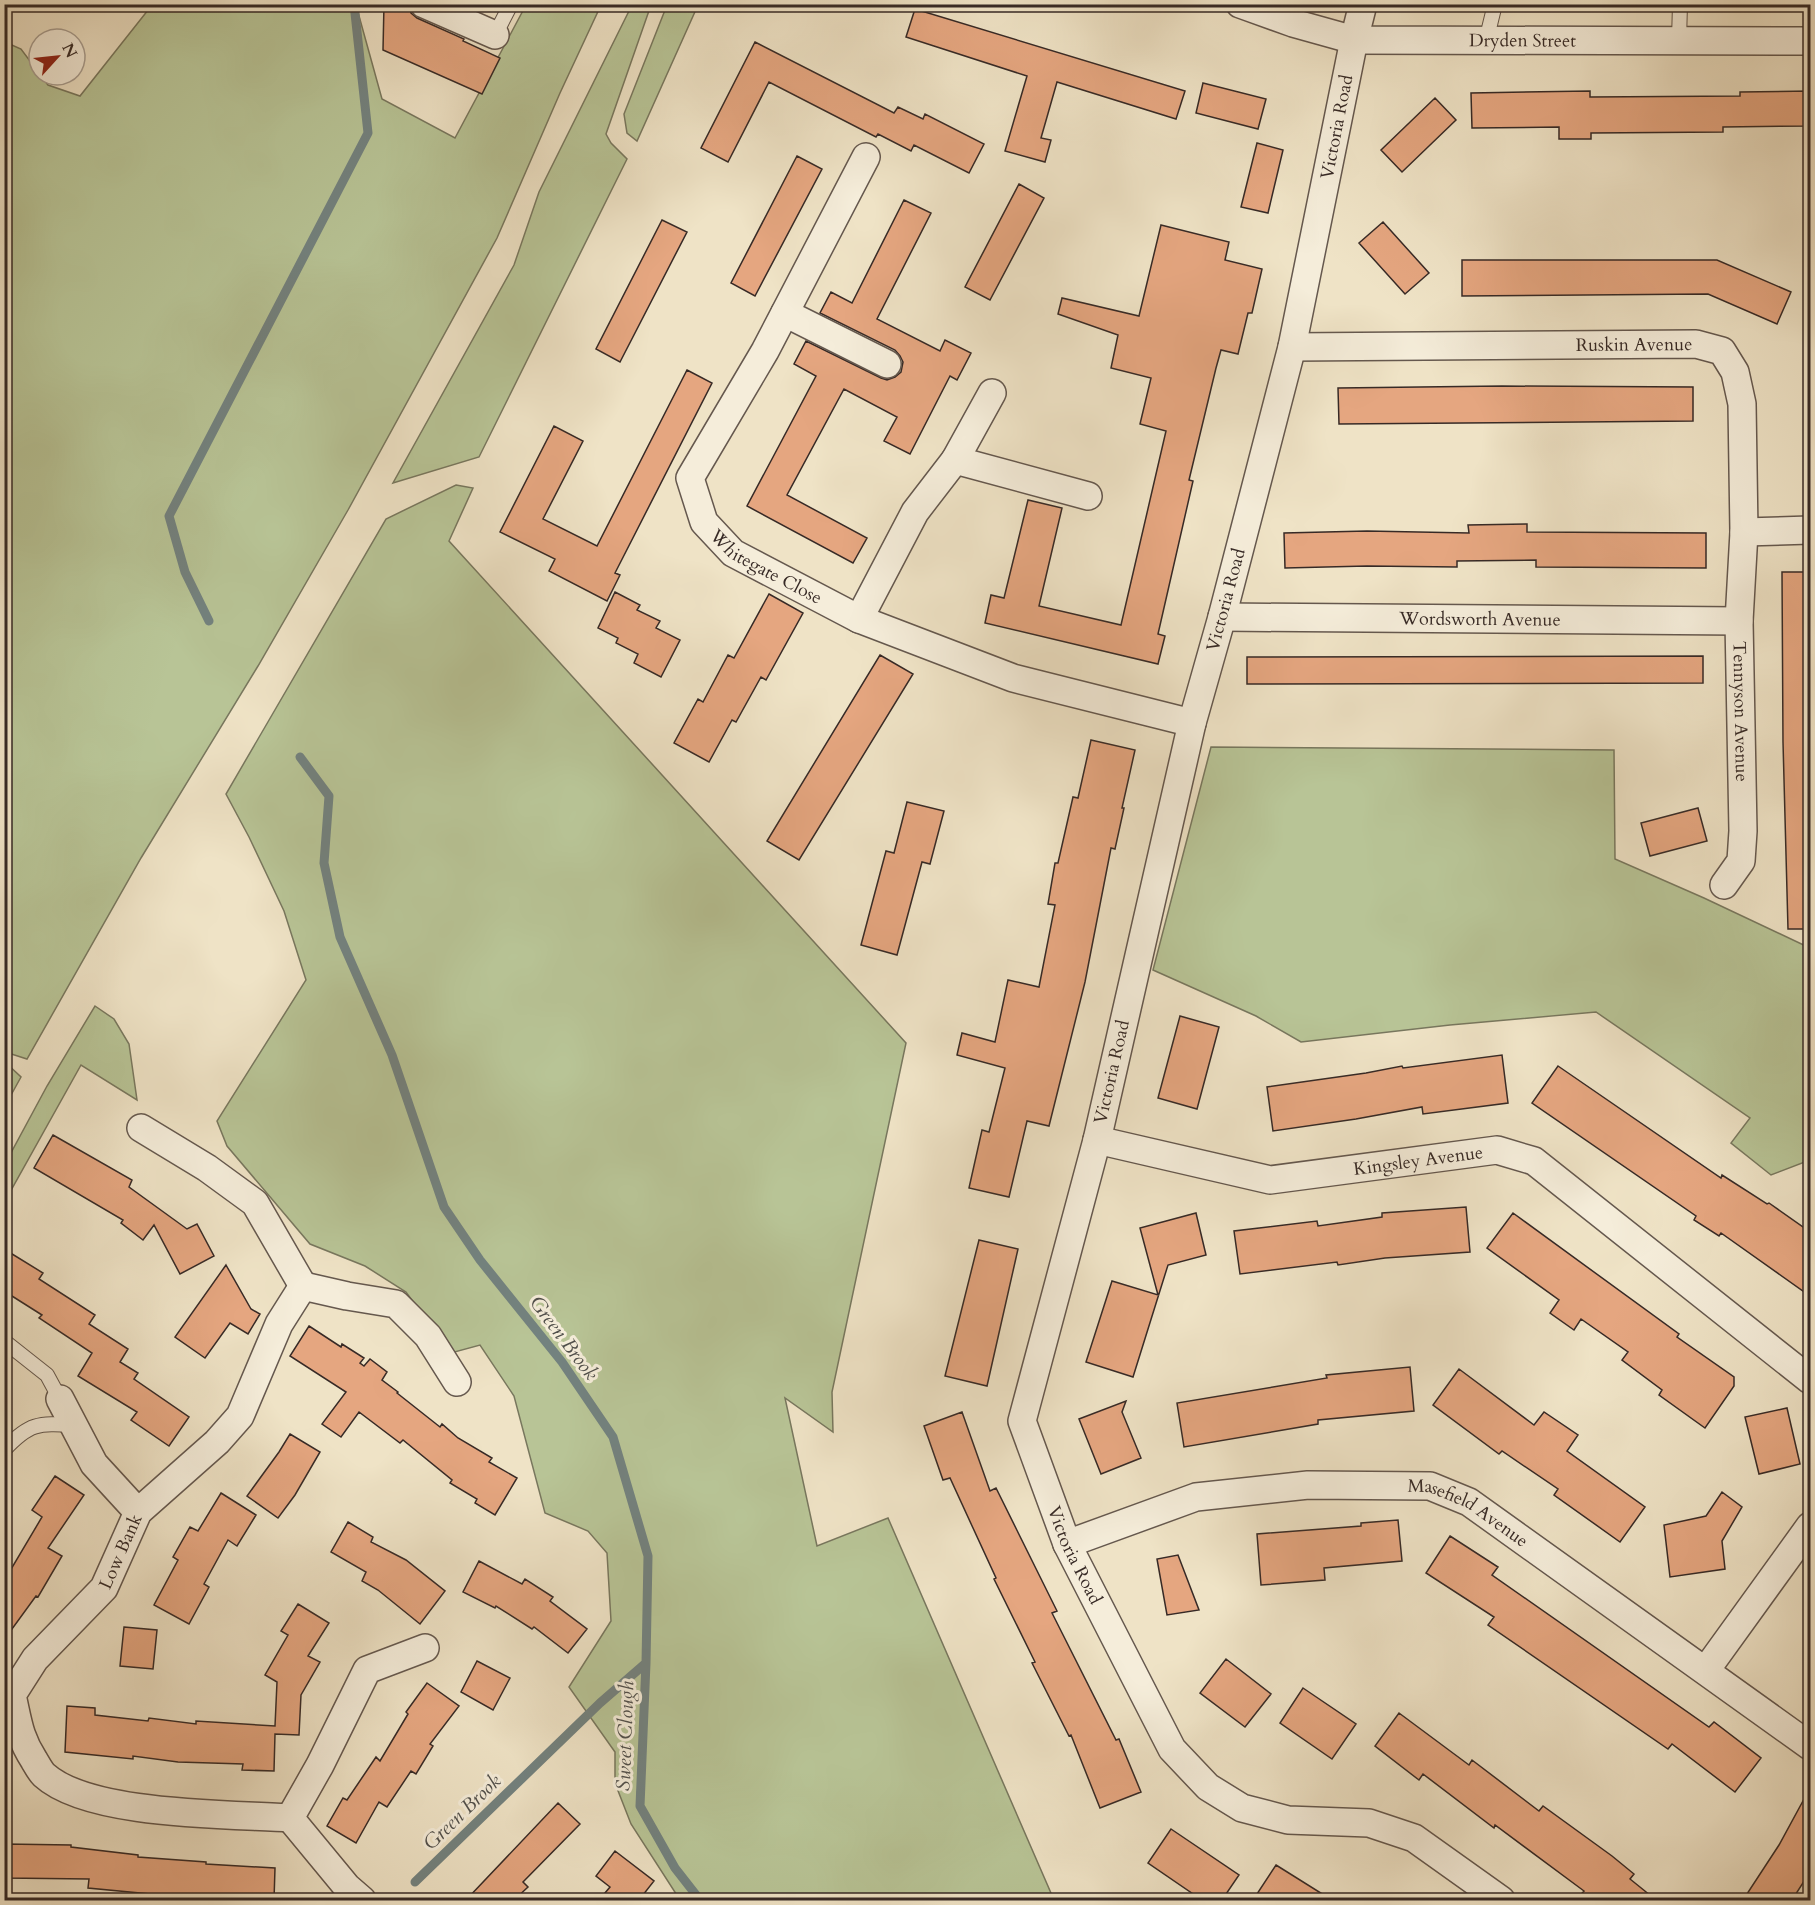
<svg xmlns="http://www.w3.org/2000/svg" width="1815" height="1905" viewBox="0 0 1815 1905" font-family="Cardo,serif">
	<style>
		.green { fill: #b8c496; stroke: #78775e; stroke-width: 1.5 }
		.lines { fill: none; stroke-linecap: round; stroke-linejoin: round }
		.stream { stroke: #73827f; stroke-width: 9 }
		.building { fill: #e5a680; stroke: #372a26; stroke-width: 1.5 }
		.service-casing { stroke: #65584e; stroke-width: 16 }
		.minor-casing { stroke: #65584e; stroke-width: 30 }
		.service { stroke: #f5edda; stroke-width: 14 }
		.minor { stroke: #f5edda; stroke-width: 27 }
		.labels { text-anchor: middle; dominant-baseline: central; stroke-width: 6; stroke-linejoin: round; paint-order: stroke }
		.street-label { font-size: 18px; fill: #372a26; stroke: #f5edda }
		.water-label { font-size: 20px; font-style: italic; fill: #504f4b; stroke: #f5edda }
	</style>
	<rect width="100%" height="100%" fill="#efe3c6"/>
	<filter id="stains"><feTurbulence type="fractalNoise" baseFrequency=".00333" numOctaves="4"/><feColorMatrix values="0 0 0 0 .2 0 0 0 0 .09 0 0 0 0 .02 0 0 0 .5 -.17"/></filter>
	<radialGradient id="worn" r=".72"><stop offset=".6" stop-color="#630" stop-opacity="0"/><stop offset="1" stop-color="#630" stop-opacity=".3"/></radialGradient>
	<path class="green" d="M152 5H356L382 99 455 138 526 5H601L560 93 497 238 348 510 258 666 141 858 27 1059 5 1052V42L21 49 48 85 80 96Z
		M632 5H651L606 134 611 143 627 159 479 457 393 483 514 265 539 192Z
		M667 5H698L637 141 627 133 624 114Z
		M456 485 473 488 449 541 906 1043 832 1392 833 1432 785 1398 817 1546 888 1518 1054 1900H680L631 1824 615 1783V1752L569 1687 611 1621 607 1553 588 1531 545 1513 514 1396 480 1345 451 1353 406 1292 365 1266 310 1244 227 1146 217 1121 306 980 284 911 249 837 226 794 386 519Z
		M1211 747 1614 750 1615 859 1704 898 1810 948V1160L1771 1175 1731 1143 1750 1118 1596 1012 1450 1025 1301 1042 1256 1016 1153 970Z
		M95 1006 114 1019 129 1044 137 1100 81 1065 5 1201V1164L47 1086Z
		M5 1062 21 1077 5 1106Z"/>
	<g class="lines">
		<path class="stream" d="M209 621 185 572 169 516 368 133 354 4
			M300 757 329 796 324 863 340 937 392 1055 444 1207 480 1260 562 1362 613 1437 648 1556 646 1663 600 1703 415 1882
			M646 1663 640 1806 675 1868 700 1900"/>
	</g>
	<path class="building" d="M384 4H408L411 13 417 18 464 39 463 41 500 58 482 94 383 50Z
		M915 9 1185 91 1176 119 1057 82 1041 138 1051 140 1045 162 1005 151 1027 76 906 37Z
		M755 42 894 113 898 107 923 119 925 114 984 144 969 173 914 145 911 151 878 134 876 137 769 82 728 162 701 148Z
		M1203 83 1266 99 1258 129 1196 113Z
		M1590 91V97L1740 96V92L1810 91V126L1723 127V132L1591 133V139H1559V127L1472 128 1471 93Z
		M1435 98 1456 120 1402 172 1381 150Z
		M1257 143 1283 150 1268 213 1241 207Z
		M797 156 822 169 755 296 731 283Z
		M1019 184 1044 198 990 300 965 287Z
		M904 200 931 213 877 319 940 351 945 340 971 353 957 380 950 376 910 454 884 441 897 417 844 389 787 495 867 538 853 563 747 506 816 376 794 364 806 341 881 378 887 380 895 377 901 372 903 362 900 356 895 350 820 313 831 292 852 303Z
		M662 220 687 232 620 362 596 349Z
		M1383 222 1429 273 1405 294 1359 243Z
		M1161 225 1229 242 1225 260 1262 269 1252 313H1248L1238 354 1221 350 1216 368 1189 480 1193 481 1158 634 1165 636 1158 664 985 623 991 595 1004 598 1028 500 1062 508 1039 606 1121 625 1166 431 1140 424 1151 378 1111 368 1118 335 1058 314 1062 298 1139 316Z
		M1462 260H1717L1791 292 1777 324 1708 294 1462 296Z
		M687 370 712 383 615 573 620 575 607 601 549 571 555 559 500 532 554 426 583 441 543 519 597 546Z
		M1502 386 1693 387V421L1339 424 1338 388Z
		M1527 524V532L1706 533V568L1536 567V560L1457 561V567L1367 566 1285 568 1284 533 1367 531 1469 533 1468 525Z
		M1782 572H1810V929H1788L1783 742Z
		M615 592 640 605 637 610 660 621 656 628 680 640 661 677 634 663 638 654 616 643 618 638 598 628Z
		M769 594 803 613 766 680 761 677 736 722 732 720 709 762 674 743 698 699 703 702 728 655 734 658Z
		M880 655 913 674 799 860 767 841Z
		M1703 656V683L1247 684V657Z
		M1091 740 1135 750 1122 808H1124L1115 849 1111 848 1085 982 1049 1126 1027 1121 1009 1197 969 1188 982 1130 989 1132 1005 1068 957 1055 962 1033 995 1042 1008 980 1039 987 1055 905 1048 904 1055 863H1058L1073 797 1078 798Z
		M907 802 944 811 930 864 922 862 897 955 861 945 886 851 894 853Z
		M1698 808 1707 841 1650 856 1641 823Z
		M1180 1016 1219 1027 1197 1109 1158 1098Z
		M1502 1055 1508 1103 1423 1114 1422 1107 1356 1119 1273 1131 1267 1087 1366 1073 1402 1066 1403 1068Z
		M1558 1066 1721 1178 1722 1175 1767 1204 1769 1203 1810 1232V1296L1721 1233 1719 1236 1694 1220 1696 1216 1532 1103Z
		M53 1135 132 1180 129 1187 187 1229 197 1224 214 1256 180 1274 154 1225 143 1240 121 1223 123 1220 34 1168Z
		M1466 1207 1470 1252 1385 1258 1338 1265 1337 1262 1240 1274 1234 1231 1317 1221 1318 1226 1382 1217V1213Z
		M1196 1213 1206 1255 1168 1265 1133 1377 1086 1362 1112 1281 1158 1295 1140 1228Z
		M1513 1213 1679 1334 1677 1337 1734 1377V1386L1705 1428 1659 1395 1662 1390 1622 1360 1628 1352 1581 1319 1574 1330 1550 1313 1559 1300 1487 1248Z
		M979 1240 1018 1249 987 1386 945 1376Z
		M4 1249 43 1273 39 1279 95 1315 89 1324 128 1349 120 1362 138 1373 134 1379 189 1417 169 1446 131 1420 137 1412 78 1376 92 1353 39 1318 42 1315 4 1291Z
		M226 1265 251 1309 260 1314 248 1334 230 1323 205 1358 175 1337Z
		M309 1326 341 1347 342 1344 364 1358 360 1363 364 1366 370 1359 387 1372 382 1380 398 1392 397 1393 440 1427 442 1424 458 1438 492 1458 489 1462 517 1478 495 1515 475 1503 477 1499 450 1483 452 1480 403 1440 400 1443 359 1412 341 1437 322 1424 346 1392 290 1356Z
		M1410 1367 1414 1411 1318 1420V1424L1184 1447 1177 1403 1327 1378 1326 1375Z
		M1459 1369 1534 1425 1544 1412 1578 1435 1567 1451 1645 1507 1620 1542 1554 1495 1558 1489 1502 1451 1499 1454 1433 1405Z
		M1126 1401 1122 1412 1141 1458 1101 1474 1079 1419Z
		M1787 1408 1800 1464 1759 1474 1745 1417Z
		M962 1412 990 1491 996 1488 1057 1611 1052 1613 1116 1740 1119 1739 1141 1792 1100 1808 1071 1735 1069 1736 1032 1663 1035 1662 994 1579 996 1578 950 1478 943 1480 924 1426Z
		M290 1434 320 1452 295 1495 278 1518 247 1496 279 1452Z
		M55 1476 84 1495 48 1548 62 1556 38 1597 36 1596 4 1640V1581L42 1517 32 1510Z
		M1722 1492 1742 1507 1722 1541 1725 1569 1670 1577 1664 1525 1706 1516Z
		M221 1493 256 1515 237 1546 228 1540 204 1584 209 1587 189 1624 154 1605 178 1560 173 1557 190 1527 198 1531Z
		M1398 1520 1402 1561 1324 1568 1325 1580 1261 1585 1257 1534 1361 1526V1523Z
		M348 1522 373 1537 371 1542 406 1560 445 1591 420 1624 378 1590 362 1581 366 1572 331 1552Z
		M1450 1536 1498 1567 1492 1575 1709 1727 1714 1722 1761 1758 1735 1792 1672 1744 1668 1749 1488 1625 1494 1617 1426 1573Z
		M1178 1555 1199 1610 1167 1615 1157 1559Z
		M479 1561 522 1584 525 1579 553 1597 550 1601 587 1629 568 1653 534 1627 532 1629 496 1606 495 1608 463 1592Z
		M298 1604 329 1623 308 1656 320 1662 301 1695 299 1735 275 1734 274 1771 242 1770 243 1764 178 1762 133 1756V1759L65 1752 67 1706 95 1708V1715L148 1721 149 1718 196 1724V1721L275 1726 277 1682 265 1675 288 1635 281 1631Z
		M124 1627 157 1630 153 1669 120 1666Z
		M1226 1659 1271 1694 1245 1727 1200 1693Z
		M477 1661 510 1678 493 1710 461 1692Z
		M427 1683 459 1706 430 1744 433 1746 416 1774 411 1771 387 1807 379 1802 356 1843 327 1826 343 1798 347 1800 376 1757 380 1761 408 1714 406 1712Z
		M1303 1688 1356 1724 1332 1759 1280 1723Z
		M1399 1713 1469 1765 1472 1760 1539 1811 1543 1806 1612 1856 1634 1874 1630 1879 1656 1900H1576L1584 1891 1495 1825 1494 1828 1423 1774 1419 1780 1375 1746Z
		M1810 1788V1872L1792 1900H1743L1779 1845Z
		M558 1803 580 1824 523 1882 528 1887 514 1900H466Z
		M1171 1829 1239 1875 1222 1900H1202L1148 1863Z
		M4 1844 71 1845V1847L138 1855V1857L206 1862V1864L275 1868 274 1900 203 1899 88 1888 89 1879 4 1878Z
		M615 1851 654 1881 639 1900H599L610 1887 596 1876Z
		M1276 1865 1332 1900H1253Z"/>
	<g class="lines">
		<g class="service-casing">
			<path id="service" d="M495 35 511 4
				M1679 40 1680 4
				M1486 41 1495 4
				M4 1341 47 1375 60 1399
				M4 1450C29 1423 38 1423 74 1425"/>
		</g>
		<g class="minor-casing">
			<g id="minor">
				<path d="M424 4 495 35"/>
				<path id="s1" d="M1240 4 1293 23 1354 40 1810 41"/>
				<path id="s2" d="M1363 4 1354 40 1292 347 1222 617 1192 723 1097 1140 1022 1421 1067 1544 1172 1749 1208 1787 1242 1808 1288 1820 1369 1823 1414 1838 1501 1900"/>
				<path id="s3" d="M866 157 765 351 690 478 704 522 733 553 859 619 1013 678 1192 723"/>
				<path d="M785 313 887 364"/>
				<path id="s4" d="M1292 347 1696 344 1722 351 1735 372 1742 404 1744 532 1739 621 1743 831 1741 861 1724 885"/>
				<path d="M955 460 992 393"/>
				<path d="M1744 532 1810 530"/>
				<path id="s5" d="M1222 617 1739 621"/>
				<path d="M859 619 915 512 955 460 1088 496"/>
				<path d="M141 1128 207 1168 255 1203 303 1286"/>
				<path id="s6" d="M1097 1140 1270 1180 1497 1150 1534 1161 1810 1380"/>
				<path d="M60 1399 94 1464 138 1512"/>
				<path id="s7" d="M1067 1544 1196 1497 1308 1485 1430 1486 1469 1502 1810 1746"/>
				<path d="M1706 1670 1810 1526"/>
				<path id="s8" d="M290 1818C229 1814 89 1816 44 1775 40 1771 37 1765 34 1760 19 1737 18 1721 12 1695L35 1659 104 1588 138 1512 217 1442 240 1416 279 1324 303 1286 347 1296 396 1304 428 1336 457 1382"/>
				<path d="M362 1900 347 1887 290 1818 320 1765 367 1670 425 1648"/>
			</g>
		</g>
		<use href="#service" class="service"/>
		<use href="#minor" class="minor"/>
	</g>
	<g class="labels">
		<g class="street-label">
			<text stroke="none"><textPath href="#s1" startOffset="288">Dryden Street</textPath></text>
			<text transform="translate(1337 127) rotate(-79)">Victoria Road</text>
			<text stroke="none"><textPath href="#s4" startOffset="342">Ruskin Avenue</textPath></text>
			<text stroke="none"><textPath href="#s3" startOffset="490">Whitegate Close</textPath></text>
			<text transform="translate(1226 600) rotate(-75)">Victoria Road</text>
			<text stroke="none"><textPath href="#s5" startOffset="258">Wordsworth Avenue</textPath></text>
			<text stroke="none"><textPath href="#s4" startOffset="796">Tennyson Avenue</textPath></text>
			<text transform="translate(1112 1072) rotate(-77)">Victoria Road</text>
			<text stroke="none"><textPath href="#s6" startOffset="327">Kingsley Avenue</textPath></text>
			<text stroke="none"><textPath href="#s7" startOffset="417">Masefield Avenue</textPath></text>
			<text stroke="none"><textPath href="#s8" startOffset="522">Low Bank</textPath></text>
			<text stroke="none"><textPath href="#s2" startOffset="1602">Victoria Road</textPath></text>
		</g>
		<g class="water-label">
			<text transform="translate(564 1338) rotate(53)">Green Brook</text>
			<text transform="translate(625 1736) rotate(-88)">Sweet Clough</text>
			<text transform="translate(462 1812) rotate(-44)">Green Brook</text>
		</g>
	</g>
	<rect width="1815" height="1905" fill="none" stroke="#efe3c6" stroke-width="24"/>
	<rect x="6" y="6" width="1803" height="1893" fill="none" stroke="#372a26" stroke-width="3"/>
	<rect x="12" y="12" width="1791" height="1881" fill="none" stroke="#372a26" stroke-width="1.5"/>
	<g transform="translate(57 57) rotate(63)"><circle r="28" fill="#f5edda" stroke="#a99f92" stroke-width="1.5"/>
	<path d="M0-4.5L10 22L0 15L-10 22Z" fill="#8f2418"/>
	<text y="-9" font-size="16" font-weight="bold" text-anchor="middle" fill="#372a26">N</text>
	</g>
	<rect width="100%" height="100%" filter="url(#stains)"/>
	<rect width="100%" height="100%" fill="url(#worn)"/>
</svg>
